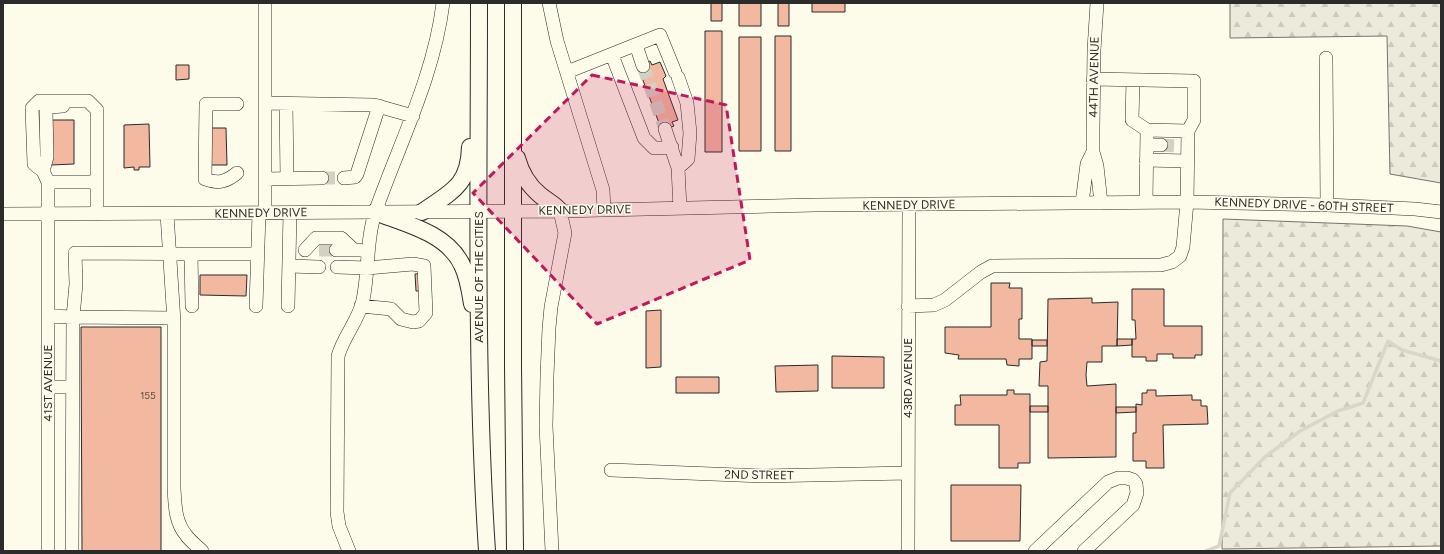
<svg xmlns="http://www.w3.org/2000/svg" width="1444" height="554" viewBox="0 0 1444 554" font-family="Figtree,sans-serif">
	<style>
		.forest { fill: url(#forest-firs); stroke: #74746e }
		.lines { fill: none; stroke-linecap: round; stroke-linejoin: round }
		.stream { stroke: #d8d7c9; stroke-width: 3.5 }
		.building { fill: #f2b8a0; stroke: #2b2b2b }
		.minor-tunnel { stroke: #d3d1c4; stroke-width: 13; stroke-dasharray: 13 6; stroke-linecap: butt }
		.minor-casing { stroke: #2b2b2b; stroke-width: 14 }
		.major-casing { stroke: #2b2b2b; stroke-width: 18 }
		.minor { stroke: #fdfbea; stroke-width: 13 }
		.major { stroke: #fdfbea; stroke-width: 16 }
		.marked { fill: #c2185b; fill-opacity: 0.2; stroke: #c2185b; stroke-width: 3; stroke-dasharray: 8 5; stroke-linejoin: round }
		.labels { text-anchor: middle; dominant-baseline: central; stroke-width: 3; stroke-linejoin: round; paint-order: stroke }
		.number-label { font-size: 10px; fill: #5d4e48 }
		.street-label { font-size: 12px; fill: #2b2b2b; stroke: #fdfbea }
	</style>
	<defs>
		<pattern id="forest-firs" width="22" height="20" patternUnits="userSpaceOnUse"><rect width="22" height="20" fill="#ecebdb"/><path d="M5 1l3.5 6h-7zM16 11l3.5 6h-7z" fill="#cbcabc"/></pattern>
	</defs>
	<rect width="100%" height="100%" fill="#fdfbea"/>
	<path class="forest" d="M1230 3H1441V183L1390 174 1387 36 1230 38Z
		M1223 219 1407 226 1441 232V546L1222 549Z"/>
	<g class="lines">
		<path class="stream" d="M1206 551 1219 546 1230 493 1265 457 1300 431 1338 411 1363 403 1388 341 1402 350 1441 361"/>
	</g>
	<path class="building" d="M711 3H722V21H711Z
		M739 3H761V26H739Z
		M778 3H789V26H778Z
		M812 3H845V12H812Z
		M705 31H722V152H705Z
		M775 36H791V151H775Z
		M739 37H761V151H739Z
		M650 61 652 65 660 62 666 76 663 79 678 120 672 122 674 126 662 131 638 67Z
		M176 65H189V79L176 80Z
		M51 120H74V164L51 165Z
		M149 124 150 167H139V170H134V167L124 168V125Z
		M208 128H226L227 165H208Z
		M423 273 424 291H416L415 274Z
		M200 275H247L246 296 200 295Z
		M991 283H1010L1009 288H1022V319H1019V339H1032V359H1019V366L1007 365 1006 359H958L959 355 945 353V327H991Z
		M1132 289H1164V326H1202V355H1195V358H1173V354H1157V361H1146V357H1132V339H1136L1135 320H1132Z
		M1092 298V303L1118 302 1117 346H1102V362H1087L1086 375 1087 386 1116 384V457L1048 458V386H1039L1040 362 1047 361 1048 299Z
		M661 310V367L646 368V311Z
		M81 327H161V551H82Z
		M1117 339H1132V345L1117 346Z
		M1032 340H1047V346H1032Z
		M832 356 884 357V388H832Z
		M818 365V391L776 392 775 366Z
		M676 377H719V393H676Z
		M1007 390H1014V394H1030V463H1018V468H999V425H955V405H961L960 395H1007Z
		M1147 390H1156V396L1192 395V400H1201V406H1207L1208 424 1163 425 1164 468H1146V461H1133V433H1136V404L1142 405V393H1147Z
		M1030 406H1048V412H1030Z
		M1116 407H1136V412L1116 413Z
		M951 485H1021L1020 541H951Z"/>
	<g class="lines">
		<path class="minor-tunnel" d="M643 66 665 129
			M1161 145 1180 146
			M322 178H344
			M319 250H336"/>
		<g class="minor-casing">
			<path id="minor" d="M265 3V213
				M549 3 557 41 603 190 604 210
				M1097 3 1094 50 1093 129V152L1097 166 1101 203
				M636 45 643 66
				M612 55 644 138 654 148 672 147
				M1326 58 1327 205
				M567 72 660 35 675 72
				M678 77 687 103 690 133 688 159 678 168
				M1133 80 1132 120 1147 130 1188 131
				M265 103 374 105 413 116
				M237 104H206L205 179C218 184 226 182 237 173
				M286 104 287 178
				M665 129 678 168 680 208
				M1147 145H1161
				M1146 160 1187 161
				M43 171 47 157 46 111 50 107 63 106
				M344 178 355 177 357 174 379 106
				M265 179 322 178
				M48 182H97
				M1146 202 1147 130
				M1082 203 1087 164 1093 152
				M3 214 560 211 815 205 1187 202 1327 205 1415 209 1441 212
				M167 214 174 322V488C175 505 175 522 186 535 190 541 197 546 202 551
				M305 250 316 238H341L354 250
				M336 250H359
				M191 254 192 306
				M289 266 319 267
				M337 267 367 268 413 264 424 266 426 313 419 321 413 322 401 319 391 309 361 306
				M256 306 259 214
				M288 306 290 213
				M908 306 934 305 945 300 981 272 992 266 1161 265 1172 262 1180 256 1183 247 1187 202 1188 131 1194 120V81L1093 79
				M48 316 73 317 173 318
				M48 387H72
				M611 470 763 476 908 473
				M48 551V182L43 171 34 164 32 108 39 101H88L97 110V214
				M72 551 73 317 76 284 75 253 257 254
				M349 551 339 526 337 512 338 356C344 335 359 320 363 300 369 271 366 239 376 210 400 142 434 76 443 3
				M552 551 546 426 547 376 549 328 551 307 565 233 560 211
				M908 551 909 205
				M1035 551 1108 482 1118 478H1127L1133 480 1136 484 1137 493 1133 505 1084 551"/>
		</g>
		<g class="major-casing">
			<path id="major" d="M479 3C479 186 475 369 487 551
				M513 3V366L515 551
				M517 158C521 173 528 185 540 195 547 201 555 204 560 211
				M375 212C406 224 447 233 462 265 468 277 470 291 472 304
				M422 212C451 192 469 186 470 147"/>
		</g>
		<use href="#minor" class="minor"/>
		<use href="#major" class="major"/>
	</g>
	<path class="marked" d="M592 75 726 105 750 260 597 324 473 193Z"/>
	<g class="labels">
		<g class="number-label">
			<text x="148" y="395">155</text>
		</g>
		<g class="street-label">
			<text transform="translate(1094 77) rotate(-89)">44TH AVENUE</text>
			<text transform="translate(909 205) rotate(-1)">KENNEDY DRIVE</text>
			<text transform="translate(1304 205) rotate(2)">KENNEDY DRIVE - 60TH STREET</text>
			<text transform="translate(585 210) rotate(-1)">KENNEDY DRIVE</text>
			<text transform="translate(261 213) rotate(-1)">KENNEDY DRIVE</text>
			<text transform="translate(479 277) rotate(-90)">AVENUE OF THE CITIES</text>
			<text transform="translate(908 378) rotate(-90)">43RD AVENUE</text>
			<text transform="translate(48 383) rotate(-90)">41ST AVENUE</text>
			<text transform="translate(759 475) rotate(1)">2ND STREET</text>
		</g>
	</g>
	<rect width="1444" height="554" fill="none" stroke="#2b2b2b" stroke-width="8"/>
</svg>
